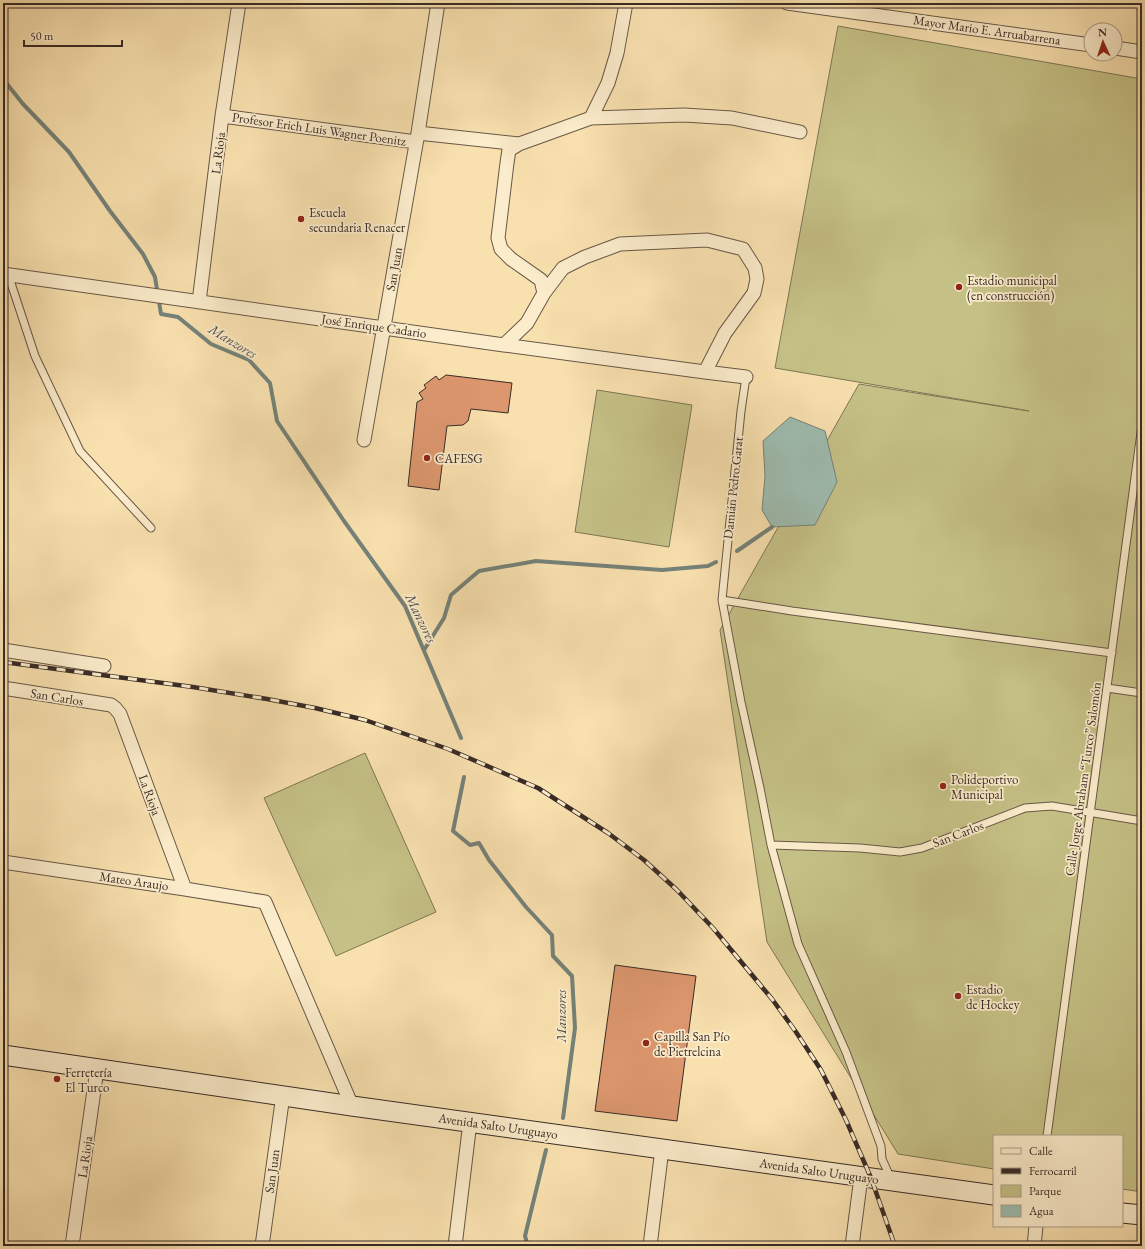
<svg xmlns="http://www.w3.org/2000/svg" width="1145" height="1249" viewBox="0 0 1145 1249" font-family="'EB Garamond',serif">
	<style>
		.green { fill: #c5c186; stroke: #7e7656 }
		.water { fill: #9ebcb0; stroke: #758279 }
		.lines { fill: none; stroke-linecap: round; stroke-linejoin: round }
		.stream { stroke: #758279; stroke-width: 4 }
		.building { fill: #dd976f; stroke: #382b26 }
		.lane-casing { stroke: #685848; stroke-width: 9 }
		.street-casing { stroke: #685848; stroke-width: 15 }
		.secondary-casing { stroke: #382b26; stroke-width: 21 }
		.lane { stroke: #fbeccb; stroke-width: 7 }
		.street { stroke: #fbeccb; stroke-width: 13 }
		.secondary { stroke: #fbeccb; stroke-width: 19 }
		.rail-casing { stroke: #382b26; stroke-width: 4.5 }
		.rail { stroke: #fbeccb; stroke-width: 3; stroke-dasharray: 9; stroke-linecap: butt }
		.poi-dot { fill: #8f2418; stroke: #fbeccb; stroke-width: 1.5 }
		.labels { text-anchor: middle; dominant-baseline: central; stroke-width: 3.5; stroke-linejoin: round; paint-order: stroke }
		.street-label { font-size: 13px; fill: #382b26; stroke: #fbeccb }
		.poi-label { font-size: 13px; fill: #382b26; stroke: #fbeccb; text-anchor: start }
		.water-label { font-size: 14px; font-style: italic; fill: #524f48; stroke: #fbeccb }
	</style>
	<rect width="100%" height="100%" fill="#f9e1af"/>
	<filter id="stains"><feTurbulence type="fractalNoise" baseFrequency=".005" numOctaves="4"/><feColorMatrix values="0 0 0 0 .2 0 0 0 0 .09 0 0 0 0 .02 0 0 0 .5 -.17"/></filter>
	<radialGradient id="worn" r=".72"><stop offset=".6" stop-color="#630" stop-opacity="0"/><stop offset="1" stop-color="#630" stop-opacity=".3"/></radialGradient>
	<path class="green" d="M838 26 1142 79V1192L1122 1189V1136H994V1169L898 1154 767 942 720 630 859 384 1029 411 775 368Z
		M597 390 692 405 669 547 575 532Z
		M365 753 436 912 336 956 264 798Z"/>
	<path class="water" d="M790 417 825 431 837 482 815 525 772 527 762 510 765 476 763 441Z"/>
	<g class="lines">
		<path class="stream" d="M3 79 23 104 69 152 110 211 143 254 155 277 161 314 178 317 211 344 249 360 270 383 277 421 344 521 405 606 461 738
			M737 551 772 527
			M424 650 444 618 451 595 479 571 536 561 662 570 708 566 716 562
			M464 777 453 831 470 845 479 843 489 860 526 907 552 935 553 956 572 976 575 1028 563 1118
			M528 1246 525 1236 546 1150"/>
	</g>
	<path class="building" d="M446 375 512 383 508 413 471 409 468 421 463 425 447 426 439 490 408 486 417 402 423 399 419 393 426 388 424 385 436 376 439 380Z
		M615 965 696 976 677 1121 595 1111Z"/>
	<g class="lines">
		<g class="lane-casing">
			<path id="lane" d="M8 274 35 356 80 451 151 528
				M746 377 741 411 722 600 741 702 760 788 771 845 798 944 846 1052 881 1146 882 1159 891 1179
				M722 600 792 611 1112 653
				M1107 688 1142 693
				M771 845 860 848 900 852 922 848 1025 808 1052 806 1142 821
				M1047 1136 1142 425"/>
		</g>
		<g class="street-casing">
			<path id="street" d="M787 3 1091 45
				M1115 48 1142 52
				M222 116 416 142
				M591 118 608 83 617 53 626 3
				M418 133 519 144 591 118 684 115 732 118 800 132
				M3 274 504 345 705 372 746 377
				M544 293 563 268 585 257 620 244 707 240 743 249 755 268 757 279 754 293 725 333 705 372
				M199 302 222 116 239 3
				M504 345 527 323 544 293 541 280 511 259 501 249 498 238 507 163 509 150 519 144
				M364 440 418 133 438 3
				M3 650 104 666
				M3 688 111 705 115 708 120 714 185 889
				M3 862 185 889 265 902 352 1106
				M72 1246 97 1069
				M262 1246 283 1095
				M455 1246 470 1122
				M650 1246 662 1149
				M852 1246 861 1177
				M1034 1246 1036 1226"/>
		</g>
		<g class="secondary-casing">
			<path id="secondary" d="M3 1055 352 1106 994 1195
				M1122 1213 1142 1215"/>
		</g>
		<use href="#lane" class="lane"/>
		<use href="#street" class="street"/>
		<use href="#secondary" class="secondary"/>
		<g class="rail-casing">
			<path id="rail" d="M3 662 193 687 267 699 315 708 365 720 448 749 538 788 608 833 644 860 677 890 713 928 772 999 796 1032 821 1070 846 1120 871 1178 895 1246"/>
		</g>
		<use href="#rail" class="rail"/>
	</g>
	<g class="poi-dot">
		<circle cx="301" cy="219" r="4"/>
		<circle cx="959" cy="287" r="4"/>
		<circle cx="427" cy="458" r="4"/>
		<circle cx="943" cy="786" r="4"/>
		<circle cx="958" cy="996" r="4"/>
		<circle cx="646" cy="1043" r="4"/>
		<circle cx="57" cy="1079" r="4"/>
	</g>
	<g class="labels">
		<g class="street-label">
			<text transform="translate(987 30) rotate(8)">Mayor Mario E. Arruabarrena</text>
			<text transform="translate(319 129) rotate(8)">Profesor Erich Luis Wagner Poenitz</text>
			<text transform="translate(218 153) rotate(-83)">La Rioja</text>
			<text transform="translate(394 269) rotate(-80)">San Juan</text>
			<text transform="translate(374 326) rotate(8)">José Enrique Cadario</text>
			<text transform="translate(733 488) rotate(-84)">Damián Pedro Garat</text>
			<text transform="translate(57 697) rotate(9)">San Carlos</text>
			<text transform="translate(1083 779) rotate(-82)">Calle Jorge Abraham “Turco” Salomón</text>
			<text transform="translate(150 795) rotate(70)">La Rioja</text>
			<text transform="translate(958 834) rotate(-21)">San Carlos</text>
			<text transform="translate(134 881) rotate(8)">Mateo Araujo</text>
			<text transform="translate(498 1126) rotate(8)">Avenida Salto Uruguayo</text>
			<text transform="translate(85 1157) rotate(-82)">La Rioja</text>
			<text transform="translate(272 1171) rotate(-82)">San Juan</text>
			<text transform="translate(819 1171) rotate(8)">Avenida Salto Uruguayo</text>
		</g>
		<g class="poi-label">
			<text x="309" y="212">Escuela<tspan x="309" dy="15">secundaria Renacer</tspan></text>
			<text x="967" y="280">Estadio municipal<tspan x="967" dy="15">(en construcción)</tspan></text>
			<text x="435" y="458">CAFESG</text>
			<text x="951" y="779">Polideportivo<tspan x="951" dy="15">Municipal</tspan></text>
			<text x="966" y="989">Estadio<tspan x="966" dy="15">de Hockey</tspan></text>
			<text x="654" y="1036">Capilla San Pío<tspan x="654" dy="15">de Pietrelcina</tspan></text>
			<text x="65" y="1072">Ferretería<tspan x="65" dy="15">El Turco</tspan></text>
		</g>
		<g class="water-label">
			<text transform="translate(233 341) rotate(31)">Manzores</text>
			<text transform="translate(421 618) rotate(64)">Manzores</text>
			<text transform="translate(561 1016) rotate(-90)">Manzores</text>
		</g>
	</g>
	<rect width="1145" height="1249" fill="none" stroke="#f9e1af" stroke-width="16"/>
	<rect x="4" y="4" width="1137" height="1241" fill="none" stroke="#382b26" stroke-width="2"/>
	<rect x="8" y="8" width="1129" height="1233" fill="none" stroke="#382b26"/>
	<rect x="993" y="1135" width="130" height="92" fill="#fbeccb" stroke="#ad9f89"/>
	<rect x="1001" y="1148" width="20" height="6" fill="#fbeccb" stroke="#ad9f89"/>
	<text x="1029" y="1155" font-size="12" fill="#382b26">Calle</text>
	<rect x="1001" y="1168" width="20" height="6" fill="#382b26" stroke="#ad9f89"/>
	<text x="1029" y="1175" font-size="12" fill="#382b26">Ferrocarril</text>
	<rect x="1001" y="1185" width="20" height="12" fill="#c5c186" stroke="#ad9f89"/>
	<text x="1029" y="1195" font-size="12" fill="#382b26">Parque</text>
	<rect x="1001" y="1205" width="20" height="12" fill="#9ebcb0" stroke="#ad9f89"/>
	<text x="1029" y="1215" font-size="12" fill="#382b26">Agua</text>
	<g transform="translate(1103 42) rotate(357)"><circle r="19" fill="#fbeccb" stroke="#ad9f89"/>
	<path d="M0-3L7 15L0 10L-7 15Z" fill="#8f2418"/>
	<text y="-6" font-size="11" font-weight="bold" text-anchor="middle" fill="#382b26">N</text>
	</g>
	<path d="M24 40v6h98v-6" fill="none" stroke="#382b26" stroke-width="2"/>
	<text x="30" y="40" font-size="12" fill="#382b26" stroke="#fbeccb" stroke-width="3" paint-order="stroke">50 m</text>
	<rect width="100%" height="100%" filter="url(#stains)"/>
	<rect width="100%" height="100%" fill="url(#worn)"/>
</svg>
